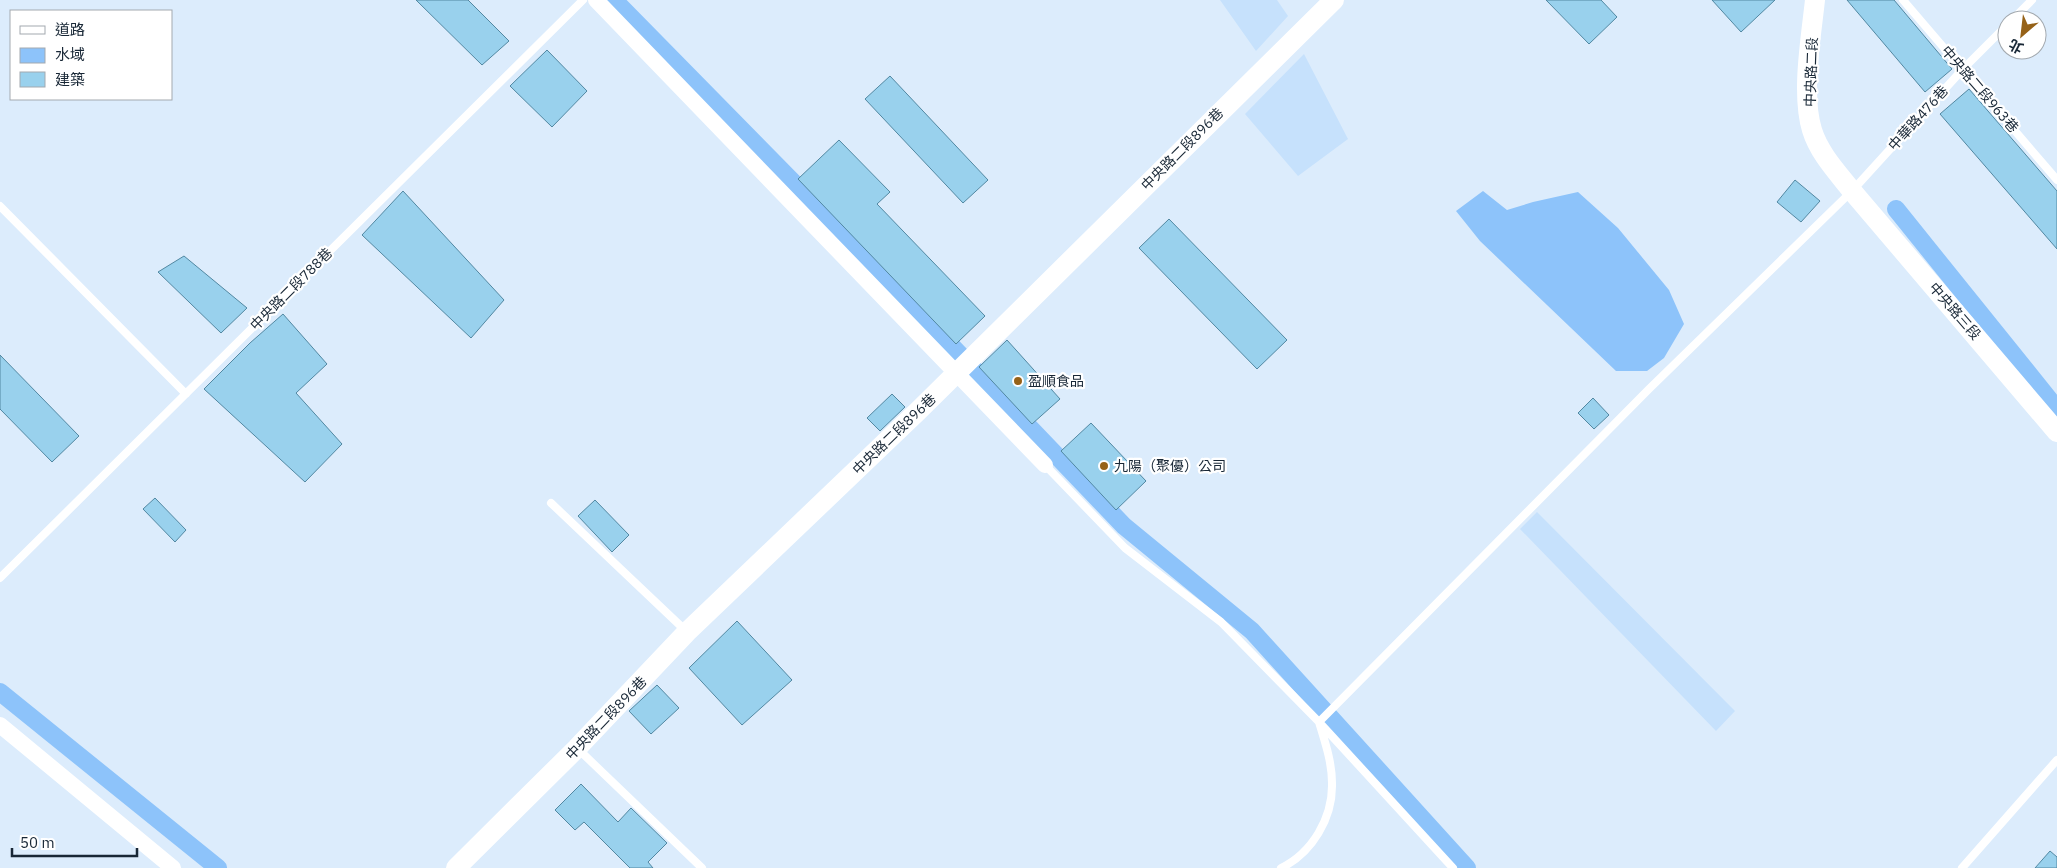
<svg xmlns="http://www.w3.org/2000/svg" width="2057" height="868" viewBox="0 0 2057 868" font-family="'IBM Plex Sans','Noto Sans TC',sans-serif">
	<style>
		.built { fill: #c6e1fc }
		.water { fill: #8dc3fa }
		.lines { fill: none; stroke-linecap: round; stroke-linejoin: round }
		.canal { stroke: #8dc3fa; stroke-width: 18 }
		.building { fill: #99d1ed; stroke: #5288a2 }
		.service { stroke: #fff; stroke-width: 8 }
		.minor { stroke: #fff; stroke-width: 16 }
		.tertiary { stroke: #fff; stroke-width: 20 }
		.poi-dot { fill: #966218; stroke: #fff; stroke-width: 2 }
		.labels { text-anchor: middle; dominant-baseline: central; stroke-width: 4.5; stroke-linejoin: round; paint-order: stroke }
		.street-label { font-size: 14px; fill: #182736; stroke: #fff }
		.poi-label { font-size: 14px; fill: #182736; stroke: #fff; text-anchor: start }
	</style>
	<rect width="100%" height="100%" fill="#dcecfc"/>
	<path class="built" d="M1220 0H1277L1288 16 1256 51Z
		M1304 54 1348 139 1298 176 1245 114Z
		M1537 512 1735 711 1716 731 1520 529Z"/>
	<path class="water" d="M1483 191 1507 210 1533 202 1578 192 1618 228 1669 290 1684 324 1664 358 1647 371H1616L1480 241 1456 211Z"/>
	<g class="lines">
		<path class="canal" d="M614 0 853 243 1124 526 1252 631 1467 868
			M1896 209 2057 409
			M0 692 218 868"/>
	</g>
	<path class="building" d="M416 0H468L509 41 482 65Z
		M1546 0H1601L1617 17 1589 44Z
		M1712 0H1775L1741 32Z
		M1847 0H1894L1952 69 1925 92Z
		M547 50 587 91 552 127 510 86Z
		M890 76 988 180 963 203 865 99Z
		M1969 89 2057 191V249L1940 114Z
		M839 140 890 192 877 204 985 316 956 344 798 179Z
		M1795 180 1820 201 1801 222 1777 202Z
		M403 191 504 300 471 338 362 235Z
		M1169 219 1287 340 1257 369 1139 248Z
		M184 256 247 308 221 333 158 272Z
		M283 314 327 364 296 393 342 444 305 482 204 389 250 343Z
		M1007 340 1060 399 1032 424 979 367Z
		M0 355 79 436 52 462 0 409Z
		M892 394 905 407 880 431 867 418Z
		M1593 398 1609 415 1594 429 1578 413Z
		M1091 423 1146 481 1116 510 1061 451Z
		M155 498 186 530 175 542 143 509Z
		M595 500 629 535 612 552 578 516Z
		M737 621 792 680 742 725 689 668Z
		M657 685 679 708 651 734 629 711Z
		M581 784 618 822 631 808 667 843 648 862 653 868H630L584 822 575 830 555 810Z
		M2050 851 2057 857V868H2035Z"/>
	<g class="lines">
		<path class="service" d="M1903 0 2057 180
			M2012 20 2032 0
			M0 206 186 394
			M1045 465 1125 548 1221 622 1319 722 1453 868
			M551 503 686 631
			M0 578 583 0
			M577 748 702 868
			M1281 868C1312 853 1333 818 1332 783 1332 762 1325 742 1319 722L1649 389 1852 191 1963 69 2007 25
			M1962 868 2057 760"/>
		<path class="minor" d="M596 0 1045 465
			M0 725 173 868"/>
		<path class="tertiary" d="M1815 0C1811 38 1801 94 1812 130 1819 153 1837 172 1852 191L2057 432
			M456 868 577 748 687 632 917 412 1334 0"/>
	</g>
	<g class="poi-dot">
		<circle cx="1018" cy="381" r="5"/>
		<circle cx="1104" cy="466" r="5"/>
	</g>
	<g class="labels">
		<g class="street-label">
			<text transform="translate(1811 72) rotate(-88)">中央路二段</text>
			<text transform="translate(1980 89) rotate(49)">中央路二段963巷</text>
			<text transform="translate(1918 118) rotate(-48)">中華路476巷</text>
			<text transform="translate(1182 149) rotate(-45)">中央路二段896巷</text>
			<text transform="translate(291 289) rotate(-45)">中央路二段788巷</text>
			<text transform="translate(1955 311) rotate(49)">中央路三段</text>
			<text transform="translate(894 434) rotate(-44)">中央路二段896巷</text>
			<text transform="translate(606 718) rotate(-46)">中央路二段896巷</text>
		</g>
		<g class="poi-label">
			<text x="1028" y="381">盈順食品</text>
			<text x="1114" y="466">九陽（聚優）公司</text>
		</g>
	</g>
	<rect x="10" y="10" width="162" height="90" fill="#ffffff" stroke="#a3a9af"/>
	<rect x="20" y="26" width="25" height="8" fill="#ffffff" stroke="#a3a9af"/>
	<text x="55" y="35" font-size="15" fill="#182736">道路</text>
	<rect x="20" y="48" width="25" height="15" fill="#8dc3fa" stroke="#a3a9af"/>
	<text x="55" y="60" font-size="15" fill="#182736">水域</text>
	<rect x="20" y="72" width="25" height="15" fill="#99d1ed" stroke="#a3a9af"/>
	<text x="55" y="85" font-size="15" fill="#182736">建築</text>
	<g transform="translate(2022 35) rotate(208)"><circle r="24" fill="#ffffff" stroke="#a3a9af"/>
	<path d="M0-4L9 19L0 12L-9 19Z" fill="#966218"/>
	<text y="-8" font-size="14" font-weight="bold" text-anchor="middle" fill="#182736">北</text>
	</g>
	<path d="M12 848v8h125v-8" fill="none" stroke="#182736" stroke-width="2.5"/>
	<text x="20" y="848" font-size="15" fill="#182736" stroke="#ffffff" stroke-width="4" paint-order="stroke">50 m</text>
</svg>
